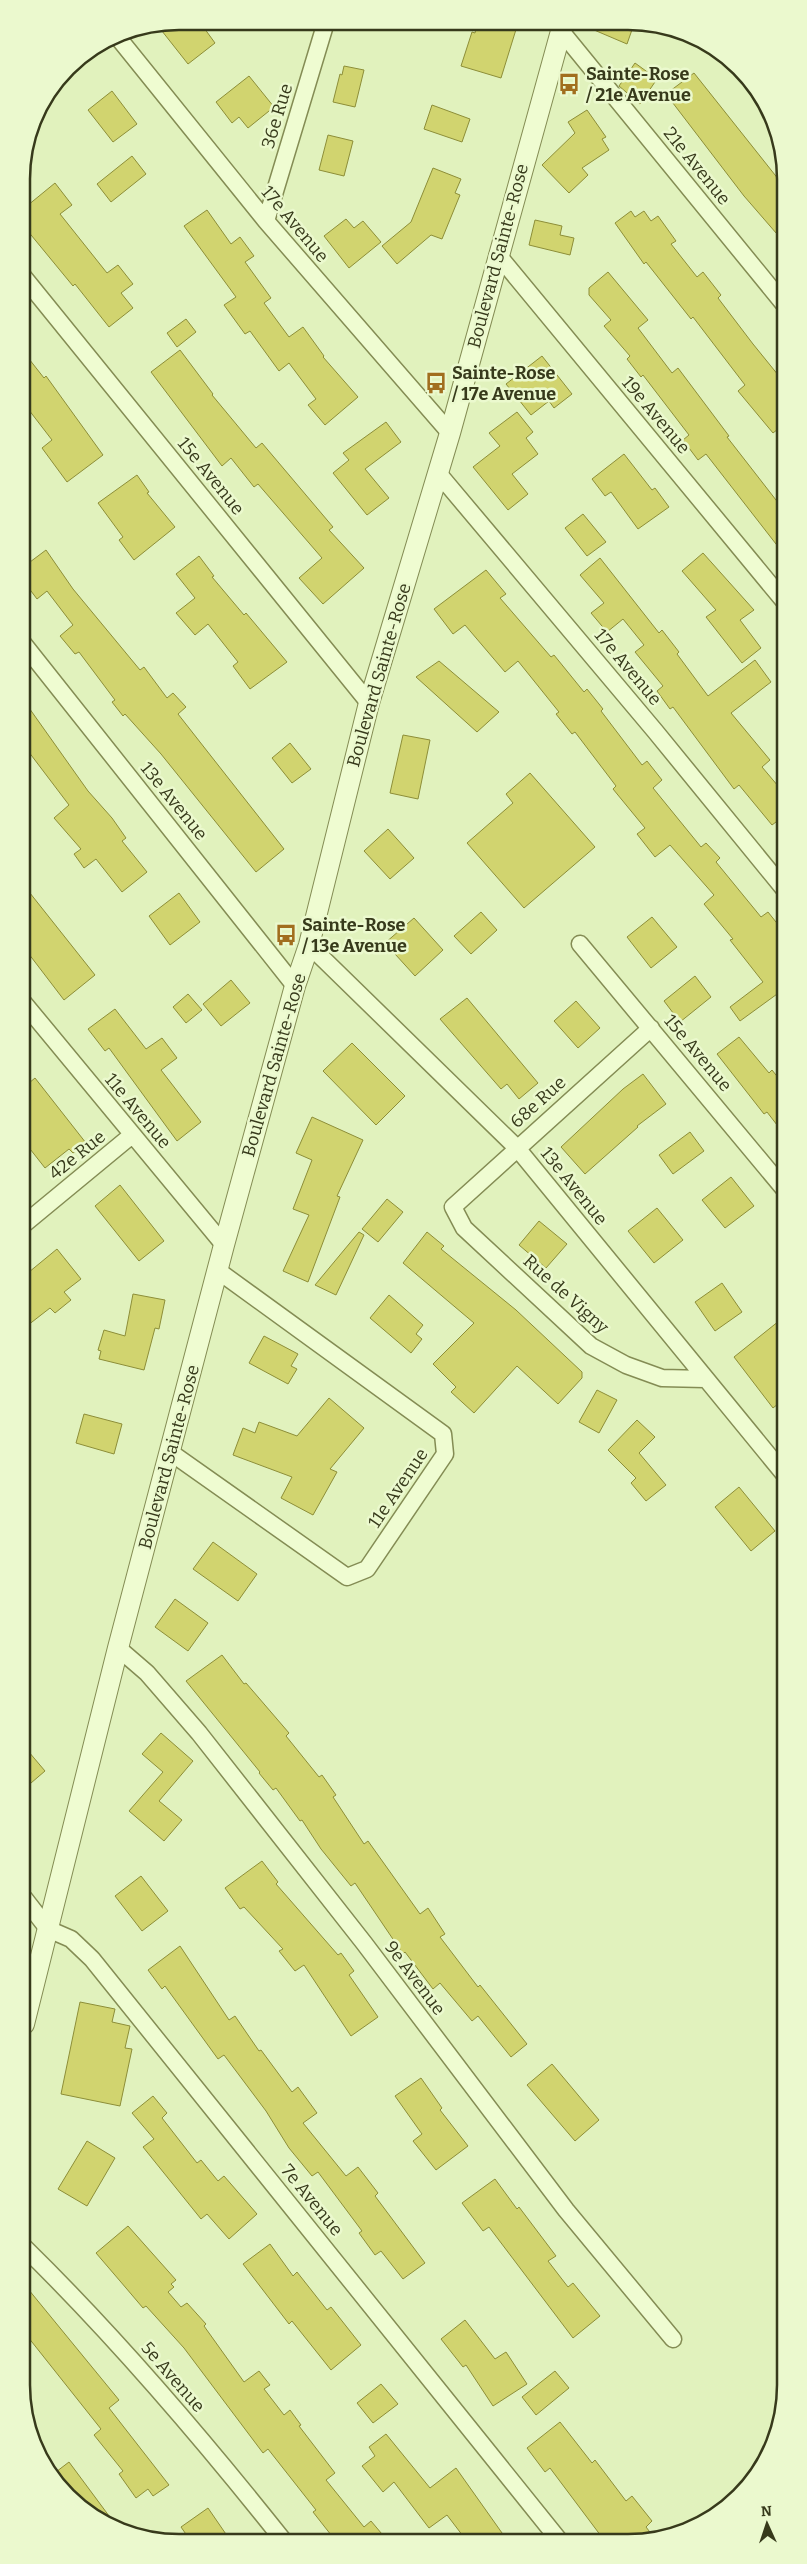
<svg xmlns="http://www.w3.org/2000/svg" width="807" height="2564" viewBox="0 0 807 2564" font-family="Bitter,serif">
	<style>
		.building { fill: #d1d46f; stroke: #8d8e38 }
		.lines { fill: none; stroke-linecap: round; stroke-linejoin: round }
		.minor-casing { stroke: #848c54; stroke-width: 19 }
		.tertiary-casing { stroke: #848c54; stroke-width: 22 }
		.minor { stroke: #effcd1; stroke-width: 16 }
		.tertiary { stroke: #effcd1; stroke-width: 20 }
		.labels { text-anchor: middle; dominant-baseline: central; stroke-width: 5; stroke-linejoin: round; paint-order: stroke }
		.poi-label { font-size: 18px; font-weight: bold; fill: #373a1b; stroke: #ebf9ce; text-anchor: start }
		.street-label { font-size: 18px; fill: #373a1b; stroke: #ebf9ce }
		.rim { fill: none; stroke: #373a1b; stroke-width: 2.5 }
	</style>
	<rect width="100%" height="100%" fill="#e1f2bd"/>
	<path class="building" d="M179 21H199L215 43 188 64 158 26Z
		M477 23H518L501 78 461 66 472 32 475 33Z
		M580 24H634L627 44Z
		M635 63 657 79 640 104 619 86Z
		M344 66 364 70 355 107 333 102 340 74 342 75Z
		M694 73 783 185V241L744 196 666 94Z
		M249 76 274 107 248 128 239 117 232 123 216 102Z
		M112 91 137 124 113 142 88 110Z
		M432 105 470 119 462 142 424 129Z
		M587 110 606 137 602 139 609 150 582 168 588 175 569 193 542 165 575 133 568 122Z
		M328 135 353 141 344 176 319 170Z
		M132 156 146 174 111 202 97 184Z
		M433 168 461 179 455 193 460 195 442 239 431 235 397 264 382 246 411 222Z
		M55 183 72 205 60 214 107 273 118 265 133 284 121 293 133 308 109 327 75 284 73 286 22 224V210Z
		M207 210 231 244 240 237 254 256 245 262 271 298 264 303 289 337 303 327 324 356 323 357 358 397 325 425 308 405 316 399 289 363 279 371 250 331 245 334 224 305 236 297 184 226Z
		M631 211 635 217 644 211 651 221 658 216 676 241 671 244 697 277 703 272 721 295 718 298 753 344 783 381V425L773 433 738 391 745 385 693 317 691 319 646 262 644 264 615 223Z
		M346 219 354 228 363 221 381 242 349 268 324 236Z
		M535 220 562 226 560 235 574 238 570 255 529 245Z
		M608 272 648 320 638 328 672 373 678 368 729 436 727 437 783 509V553L706 454 698 460 683 440 689 435 643 375 641 377 627 359 630 356 604 326 611 320 589 295V288Z
		M186 319 196 332 177 347 167 333Z
		M22 350 44 378 46 376 103 455 67 482 42 448 52 440 22 401Z
		M180 350 213 394 212 395 256 448 262 443 333 527 329 530 364 568 323 604 299 578 322 558 258 484 254 487 231 458 222 466 151 372Z
		M542 356 572 394 554 408 549 401 531 415 506 384Z
		M517 412 533 432 526 438 538 454 512 474 528 494 508 510 473 467 500 446 489 433Z
		M386 422 401 442 365 469 389 498 367 515 333 473 349 460 343 453Z
		M624 454 652 490 655 488 669 507 638 529 611 492 605 496 592 479Z
		M137 475 149 492 147 493 175 527 134 560 119 540 123 537 98 503Z
		M583 514 606 542 587 556 565 528Z
		M46 550 73 589 140 670 144 667 167 698 173 693 186 707 178 714 284 849 256 872 161 754 125 714 123 716 112 702 115 700 79 652 75 654 60 636 73 625 47 591 37 599 22 579V568Z
		M703 553 754 610 740 620 761 648 742 663 706 617 716 610 682 571Z
		M199 556 214 576 212 577 244 615 246 613 287 662 250 689 233 666 238 662 208 624 195 635 176 613 195 598 176 574Z
		M600 558 659 633 662 630 679 652 677 654 708 696 755 660 771 682 731 713 770 760 762 767 784 793V816L772 825 739 785 734 789 673 707 670 709 657 691 663 686 635 652 644 645 623 619 607 632 591 613 604 603 580 575Z
		M486 570 506 594 500 598 551 657 554 655 584 692 587 689 603 709 601 711 642 765 647 761 662 780 653 788 701 847 706 843 720 858 716 862 761 917 768 912 784 932V989L740 1021 730 1007 763 982 730 940 733 939 704 904 714 895 670 845 655 857 637 834 645 828 613 789 616 786 575 732 572 734 556 714 559 712 518 661 505 672 465 625 453 634 434 609Z
		M439 661 499 712 477 732 416 677Z
		M22 698 88 791 112 818 126 838 122 841 147 872 122 892 96 859 84 868 74 854 81 849 54 818 69 805 22 743Z
		M403 735 430 740 418 799 390 793Z
		M290 743 311 769 292 783 272 758Z
		M530 773 595 847 524 908 467 843 513 803 506 794Z
		M388 829 414 858 390 879 364 851Z
		M22 883 95 975 64 1000 22 945Z
		M179 893 200 922 170 945 149 916Z
		M481 912 497 930 471 954 454 936Z
		M652 917 677 947 651 968 627 937Z
		M414 918 443 950 415 976 385 943Z
		M695 976 711 997 680 1022 664 1001Z
		M231 980 250 1003 221 1026 203 1004Z
		M188 994 202 1010 186 1023 173 1007Z
		M467 998 538 1083 519 1099 507 1084 501 1089 440 1019Z
		M576 1001 600 1028 578 1048 554 1021Z
		M115 1009 146 1049 162 1038 177 1058 161 1070 201 1122 177 1141 109 1048 105 1051 88 1029Z
		M739 1037 769 1073 772 1070 784 1085V1134L767 1112 764 1114 717 1054Z
		M352 1043 405 1096 376 1125 323 1071Z
		M643 1074 666 1104 637 1126 638 1127 585 1174 561 1147 623 1089Z
		M35 1078 86 1143 73 1153 69 1149 45 1168 23 1140V1088Z
		M312 1117 363 1140 337 1196 340 1197 308 1282 283 1271 309 1215 293 1209 312 1160 296 1153Z
		M690 1132 704 1151 673 1174 659 1155Z
		M731 1177 754 1206 725 1228 702 1200Z
		M120 1185 164 1241 139 1261 95 1206Z
		M387 1199 403 1212 378 1242 362 1229Z
		M657 1208 683 1240 654 1263 628 1231Z
		M539 1221 567 1244 546 1268 519 1245Z
		M359 1232 364 1235 336 1295 315 1285Z
		M427 1232 444 1246 441 1249 516 1310 582 1372V1378L558 1404 517 1366 474 1413 451 1392 456 1387 433 1364 474 1323 403 1263Z
		M57 1249 81 1279 64 1292 71 1300 55 1313 50 1308 23 1329V1277Z
		M722 1283 742 1312 715 1331 695 1302Z
		M133 1294 165 1300 159 1329 155 1328 144 1370 99 1359 101 1351 98 1350 104 1330 125 1336Z
		M389 1295 423 1325 416 1334 422 1339 411 1353 370 1318Z
		M784 1317V1399L773 1408 734 1357Z
		M264 1336 298 1354 291 1366 297 1369 288 1384 249 1363Z
		M597 1390 617 1400 599 1433 579 1422Z
		M329 1398 364 1428 330 1469 337 1472 313 1515 281 1498 292 1477 233 1455 243 1428 255 1433 259 1422 297 1436Z
		M84 1414 122 1424 114 1454 76 1443Z
		M637 1420 655 1437 639 1453 666 1485 646 1501 631 1483 636 1478 608 1450Z
		M739 1487 775 1531 751 1551 715 1507Z
		M213 1542 257 1574 238 1601 193 1569Z
		M175 1599 208 1623 188 1651 155 1627Z
		M222 1655 244 1684 246 1683 289 1733 286 1736 319 1777 322 1775 336 1795 333 1797 364 1844 368 1841 420 1914 428 1908 445 1934 440 1937 478 1987 480 1985 527 2044 511 2057 478 2016 472 2021 440 1983 433 1989 405 1952 403 1954 355 1883 351 1886 321 1849 302 1820 300 1821 276 1788 273 1790 259 1773 260 1772 186 1681Z
		M161 1733 193 1761 159 1801 182 1820 164 1841 129 1811 163 1772 142 1754Z
		M23 1745 45 1771 24 1789 23 1762Z
		M262 1861 278 1882 276 1884 338 1955 341 1953 354 1971 349 1975 378 2017 351 2036 304 1965 295 1971 279 1951 283 1949 244 1907 240 1909 225 1888Z
		M141 1876 168 1911 142 1931 115 1896Z
		M180 1946 229 2020 235 2016 259 2051 261 2050 292 2092 298 2087 317 2113 303 2123 346 2176 358 2167 378 2193 375 2196 425 2263 403 2279 381 2251 375 2255 359 2233 362 2231 318 2172 312 2176 289 2148 266 2111 224 2055 218 2059 165 1986 162 1989 148 1970Z
		M80 2002 115 2009 112 2022 130 2026 125 2048 132 2049 120 2106 61 2094Z
		M552 2064 599 2120 575 2141 527 2085Z
		M421 2078 442 2108 440 2110 468 2146 436 2170 413 2141 422 2134 395 2096Z
		M153 2096 167 2113 162 2118 197 2163 201 2160 218 2181 224 2176 257 2214 229 2239 207 2214 201 2219 143 2147 154 2139 132 2113Z
		M87 2141 115 2158 87 2206 58 2189Z
		M495 2179 517 2209 519 2207 556 2256 548 2261 568 2287 573 2283 600 2316 573 2338 489 2227 483 2231 462 2203Z
		M128 2226 176 2280 171 2284 174 2287 168 2292 181 2307 187 2303 206 2324 204 2326 244 2382 259 2371 270 2385 264 2389 284 2415 290 2410 301 2425 299 2426 335 2473 326 2480 364 2527 371 2521 387 2540H335L313 2512 316 2510 268 2449 263 2453 184 2348 146 2306 143 2308 126 2288 96 2253Z
		M270 2244 293 2276 297 2272 327 2310 331 2307 361 2345 331 2370 292 2321 289 2324 243 2264Z
		M24 2284 119 2400 109 2408 169 2485 153 2496 148 2489 136 2498 119 2474 123 2471 94 2435 101 2429 24 2332Z
		M465 2320 495 2359 506 2352 527 2384 493 2406 466 2365 463 2367 441 2339Z
		M555 2371 569 2388 536 2415 522 2397Z
		M381 2384 398 2404 373 2423 357 2403Z
		M560 2422 592 2463 595 2460 626 2501 632 2496 652 2521 646 2527 656 2540H604L550 2468 545 2472 527 2448Z
		M386 2434 430 2488 456 2468 507 2540H466L447 2515 429 2528 394 2482 383 2492 362 2466 375 2456 369 2447Z
		M69 2462 118 2528 101 2522 67 2496 52 2475Z
		M208 2508 230 2540H190L181 2527Z"/>
	<g class="lines">
		<g class="minor-casing">
			<path id="minor" d="M561 31 783 303
				M116 35 266 221 450 433
				M266 221 326 22
				M498 255 783 600
				M22 275 369 703
				M438 473 655 731 784 889
				M22 642 295 986
				M580 944 784 1189
				M309 945 517 1148 784 1474
				M23 1002 224 1245
				M651 1028 453 1207 464 1228 591 1346 626 1365 662 1378 705 1379
				M23 1225 132 1135
				M170 1452 347 1577 367 1569 445 1454 443 1434 217 1270
				M118 1648 147 1673 199 1733 364 1943 566 2210 673 2339
				M24 1898 48 1929 71 1939 92 1959 559 2540
				M24 2247C117 2338 202 2438 283 2540"/>
		</g>
		<g class="tertiary-casing">
			<path id="tertiary" d="M24 2024 118 1648 224 1245 295 986 309 945 369 703 450 433 563 24"/>
		</g>
		<use href="#minor" class="minor"/>
		<use href="#tertiary" class="tertiary"/>
	</g>
	<defs>
		<g id="bus-bare" transform="scale(1.725)"><path d="M-5-6H5V4H4V6H2V4H-2V6H-4V4H-5ZM-3.5-4V0h7V-4ZM-3.5 1.2v1.5H-2V1.2ZM2 1.2v1.5H3.5V1.2Z" fill="#a16e1e" stroke="#ebf9ce" stroke-width="2.5" paint-order="stroke"/></g>
	</defs>
	<g fill-rule="evenodd">
		<use href="#bus-bare" x="569" y="84"/>
		<use href="#bus-bare" x="436" y="383"/>
		<use href="#bus-bare" x="286" y="935"/>
	</g>
	<g class="labels">
		<g class="poi-label">
			<text x="586" y="74">Sainte-Rose<tspan x="586" dy="21">/ 21e Avenue</tspan></text>
			<text x="452" y="373">Sainte-Rose<tspan x="452" dy="21">/ 17e Avenue</tspan></text>
			<text x="302" y="925">Sainte-Rose<tspan x="302" dy="21">/ 13e Avenue</tspan></text>
		</g>
		<g class="street-label">
			<text transform="translate(277 116) rotate(-73)">36e Rue</text>
			<text transform="translate(697 166) rotate(51)">21e Avenue</text>
			<text transform="translate(295 224) rotate(50)">17e Avenue</text>
			<text transform="translate(498 256) rotate(-75)">Boulevard Sainte-Rose</text>
			<text transform="translate(656 415) rotate(50)">19e Avenue</text>
			<text transform="translate(211 476) rotate(51)">15e Avenue</text>
			<text transform="translate(628 667) rotate(50)">17e Avenue</text>
			<text transform="translate(379 675) rotate(-74)">Boulevard Sainte-Rose</text>
			<text transform="translate(174 801) rotate(51)">13e Avenue</text>
			<text transform="translate(698 1053) rotate(50)">15e Avenue</text>
			<text transform="translate(274 1065) rotate(-74)">Boulevard Sainte-Rose</text>
			<text transform="translate(538 1102) rotate(-42)">68e Rue</text>
			<text transform="translate(138 1111) rotate(50)">11e Avenue</text>
			<text transform="translate(77 1155) rotate(-39)">42e Rue</text>
			<text transform="translate(574 1186) rotate(51)">13e Avenue</text>
			<text transform="translate(566 1294) rotate(42)">Rue de Vigny</text>
			<text transform="translate(169 1457) rotate(-75)">Boulevard Sainte-Rose</text>
			<text transform="translate(398 1488) rotate(-56)">11e Avenue</text>
			<text transform="translate(415 1978) rotate(53)">9e Avenue</text>
			<text transform="translate(312 2200) rotate(51)">7e Avenue</text>
			<text transform="translate(173 2377) rotate(49)">5e Avenue</text>
		</g>
	</g>
	<path d="M0 0H807V2564H0ZM179 30H628A149 149 0 0 1 777 179V2385A149 149 0 0 1 628 2534H179A149 149 0 0 1 30 2385V179A149 149 0 0 1 179 30Z" fill="#ebf9ce" fill-rule="evenodd"/>
	<path class="rim" d="M179 30H628A149 149 0 0 1 777 179V2385A149 149 0 0 1 628 2534H179A149 149 0 0 1 30 2385V179A149 149 0 0 1 179 30Z"/>
	<g transform="translate(767 2524) rotate(357)" stroke="#ebf9ce" stroke-width="4" paint-order="stroke">
	<path d="M0-4L9 19L0 12L-9 19Z" fill="#373a1b"/>
	<text y="-8" font-size="14" font-weight="bold" text-anchor="middle" fill="#373a1b">N</text>
	</g>
</svg>
